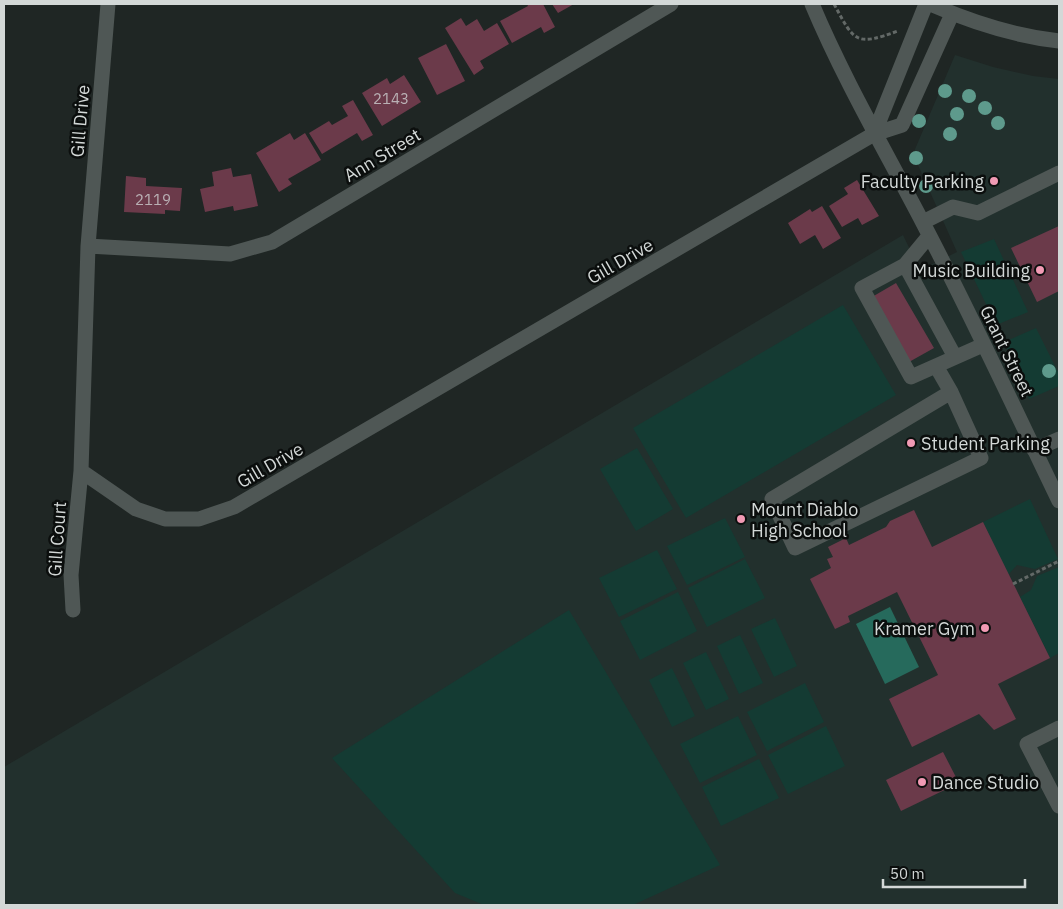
<svg xmlns="http://www.w3.org/2000/svg" width="1063" height="909" viewBox="0 0 1063 909" font-family="'IBM Plex Sans',sans-serif">
	<style>
		.built { fill: #22302d }
		.green { fill: #143b33 }
		.water { fill: #266a5c }
		.building { fill: #6b3a4a }
		.lines { fill: none; stroke-linecap: round; stroke-linejoin: round }
		.path { stroke: #636967; stroke-width: 3; stroke-dasharray: 4 2.5; stroke-linecap: butt }
		.minor { stroke: #4f5755; stroke-width: 15 }
		.tree { fill: #5e9a8c }
		.poi-dot { fill: #f19ab4; stroke: #0b0e0d; stroke-width: 2 }
		.labels { text-anchor: middle; dominant-baseline: central; stroke-width: 5; stroke-linejoin: round; paint-order: stroke }
		.number-label { font-size: 15px; fill: #b9b0b4 }
		.street-label { font-size: 18px; fill: #d3d8d7; stroke: #0b0e0d }
		.poi-label { font-size: 18px; fill: #d3d8d7; stroke: #0b0e0d; text-anchor: end }
	</style>
	<rect width="100%" height="100%" fill="#1f2624"/>
	<path class="built" d="M955 55 993 67 1033 76 1059 79V905H4V767L903 235 920 270 957 252 913 154Z"/>
	<path class="green" d="M994 239 1028 312 996 325 961 252Z
		M843 305 896 395 686 518 633 428Z
		M1036 328 1059 374V386L1029 399 1004 342Z
		M637 448 673 509 636 531 600 469Z
		M1030 499 1058 559 1035 569 1017 565 1008 575 983 522Z
		M725 518 745 557 687 585 667 546Z
		M657 550 677 589 619 617 599 578Z
		M745 559 765 598 707 627 688 588Z
		M1059 567V653L1050 658 1020 597 1031 590 1037 576Z
		M678 592 697 631 640 660 620 621Z
		M569 610 720 865 633 905H484L455 893 332 758Z
		M775 618 797 666 774 677 751 629Z
		M740 635 763 683 739 694 717 646Z
		M706 652 729 699 706 710 683 663Z
		M672 668 695 716 672 727 649 680Z
		M805 683 824 722 767 751 747 712Z
		M738 716 757 755 700 783 680 744Z
		M826 726 845 766 788 794 768 755Z
		M759 759 779 798 721 826 702 787Z"/>
	<path class="water" d="M890 607 919 667 885 684 856 624Z"/>
	<path class="building" d="M527 4H543L555 27 544 33 541 27 512 43 500 21 528 6Z
		M552 4H574L558 13Z
		M461 18 466 26 477 19 484 31 497 23 509 44 480 61 484 68 474 75 445 28Z
		M446 44 465 81 437 95 418 58Z
		M404 75 421 102 382 126 362 93 387 78 390 84Z
		M353 100 373 135 362 141 357 133 322 154 309 133 329 121 332 125 348 116 342 106Z
		M290 133 294 140 305 133 321 160 288 179 292 184 279 192 256 153Z
		M231 168 233 177 251 174 258 206 234 211 233 206 205 212 200 189 214 186 212 172Z
		M126 176 146 178V186L182 188 180 211 165 210V214L124 212Z
		M857 180 879 216 862 225 858 218 842 227 829 206 848 194 844 188Z
		M822 206 841 238 823 249 815 235 800 244 788 223 810 209 812 212Z
		M1059 226V291L1037 302 1011 248Z
		M896 283 934 348 909 362 872 297Z
		M914 510 932 547 983 522 1050 658 998 684 1016 719 994 730 979 714 912 747 889 699 938 675 897 592 848 616 850 622 835 629 810 579 831 568 827 559 833 557 828 547 846 538 849 545 886 527 890 521Z
		M943 752 959 783 901 811 886 780Z"/>
	<g class="lines">
		<path class="path" d="M834 4C855 43 856 46 898 31
			M1013 584 1059 561"/>
		<path class="minor" d="M812 4C844 80 885 150 923 223 971 314 1014 408 1059 501
			M930 4C971 22 1014 36 1059 41
			M874 134 926 4
			M923 222 953 207 978 213 1059 173
			M929 236 905 265 862 288 911 377 983 345
			M88 246 230 254 272 242 671 4
			M905 265 955 357
			M936 366 951 392 981 458 795 548 772 499 951 392
			M1034 450 1059 439
			M81 471 136 509 165 519H199L234 507 874 134 902 125 952 14
			M73 610 71 575 81 471 88 246 108 4
			M1059 728 1027 744 1059 806"/>
	</g>
	<g class="tree">
		<circle cx="945" cy="91" r="7"/>
		<circle cx="969" cy="96" r="7"/>
		<circle cx="985" cy="108" r="7"/>
		<circle cx="957" cy="114" r="7"/>
		<circle cx="919" cy="121" r="7"/>
		<circle cx="998" cy="123" r="7"/>
		<circle cx="950" cy="134" r="7"/>
		<circle cx="916" cy="158" r="7"/>
		<circle cx="926" cy="186" r="7"/>
		<circle cx="1049" cy="371" r="7"/>
	</g>
	<g class="poi-dot">
		<circle cx="994" cy="181" r="5"/>
		<circle cx="1040" cy="270" r="5"/>
		<circle cx="911" cy="443" r="5"/>
		<circle cx="741" cy="519" r="5"/>
		<circle cx="985" cy="628" r="5"/>
		<circle cx="922" cy="782" r="5"/>
	</g>
	<g class="labels">
		<g class="number-label">
			<text x="391" y="98">2143</text>
			<text x="153" y="199">2119</text>
		</g>
		<g class="street-label">
			<text transform="translate(80 121) rotate(-85)">Gill Drive</text>
			<text transform="translate(382 155) rotate(-31)">Ann Street</text>
			<text transform="translate(620 261) rotate(-30)">Gill Drive</text>
			<text transform="translate(1007 351) rotate(64)">Grant Street</text>
			<text transform="translate(270 465) rotate(-30)">Gill Drive</text>
			<text transform="translate(57 539) rotate(-86)">Gill Court</text>
		</g>
		<g class="poi-label">
			<text x="984" y="181">Faculty Parking</text>
			<text x="1030" y="270">Music Building</text>
			<text x="921" y="443" text-anchor="start">Student Parking</text>
			<text x="751" y="509" text-anchor="start">Mount Diablo<tspan x="751" dy="21">High School</tspan></text>
			<text x="975" y="628">Kramer Gym</text>
			<text x="932" y="782" text-anchor="start">Dance Studio</text>
		</g>
	</g>
	<rect width="1063" height="909" fill="none" stroke="#d3d8d7" stroke-width="10"/>
	<path d="M883 879v8h142v-8" fill="none" stroke="#d3d8d7" stroke-width="2.5"/>
	<text x="890" y="879" font-size="15" fill="#d3d8d7" stroke="#0b0e0d" stroke-width="4" paint-order="stroke">50 m</text>
</svg>
